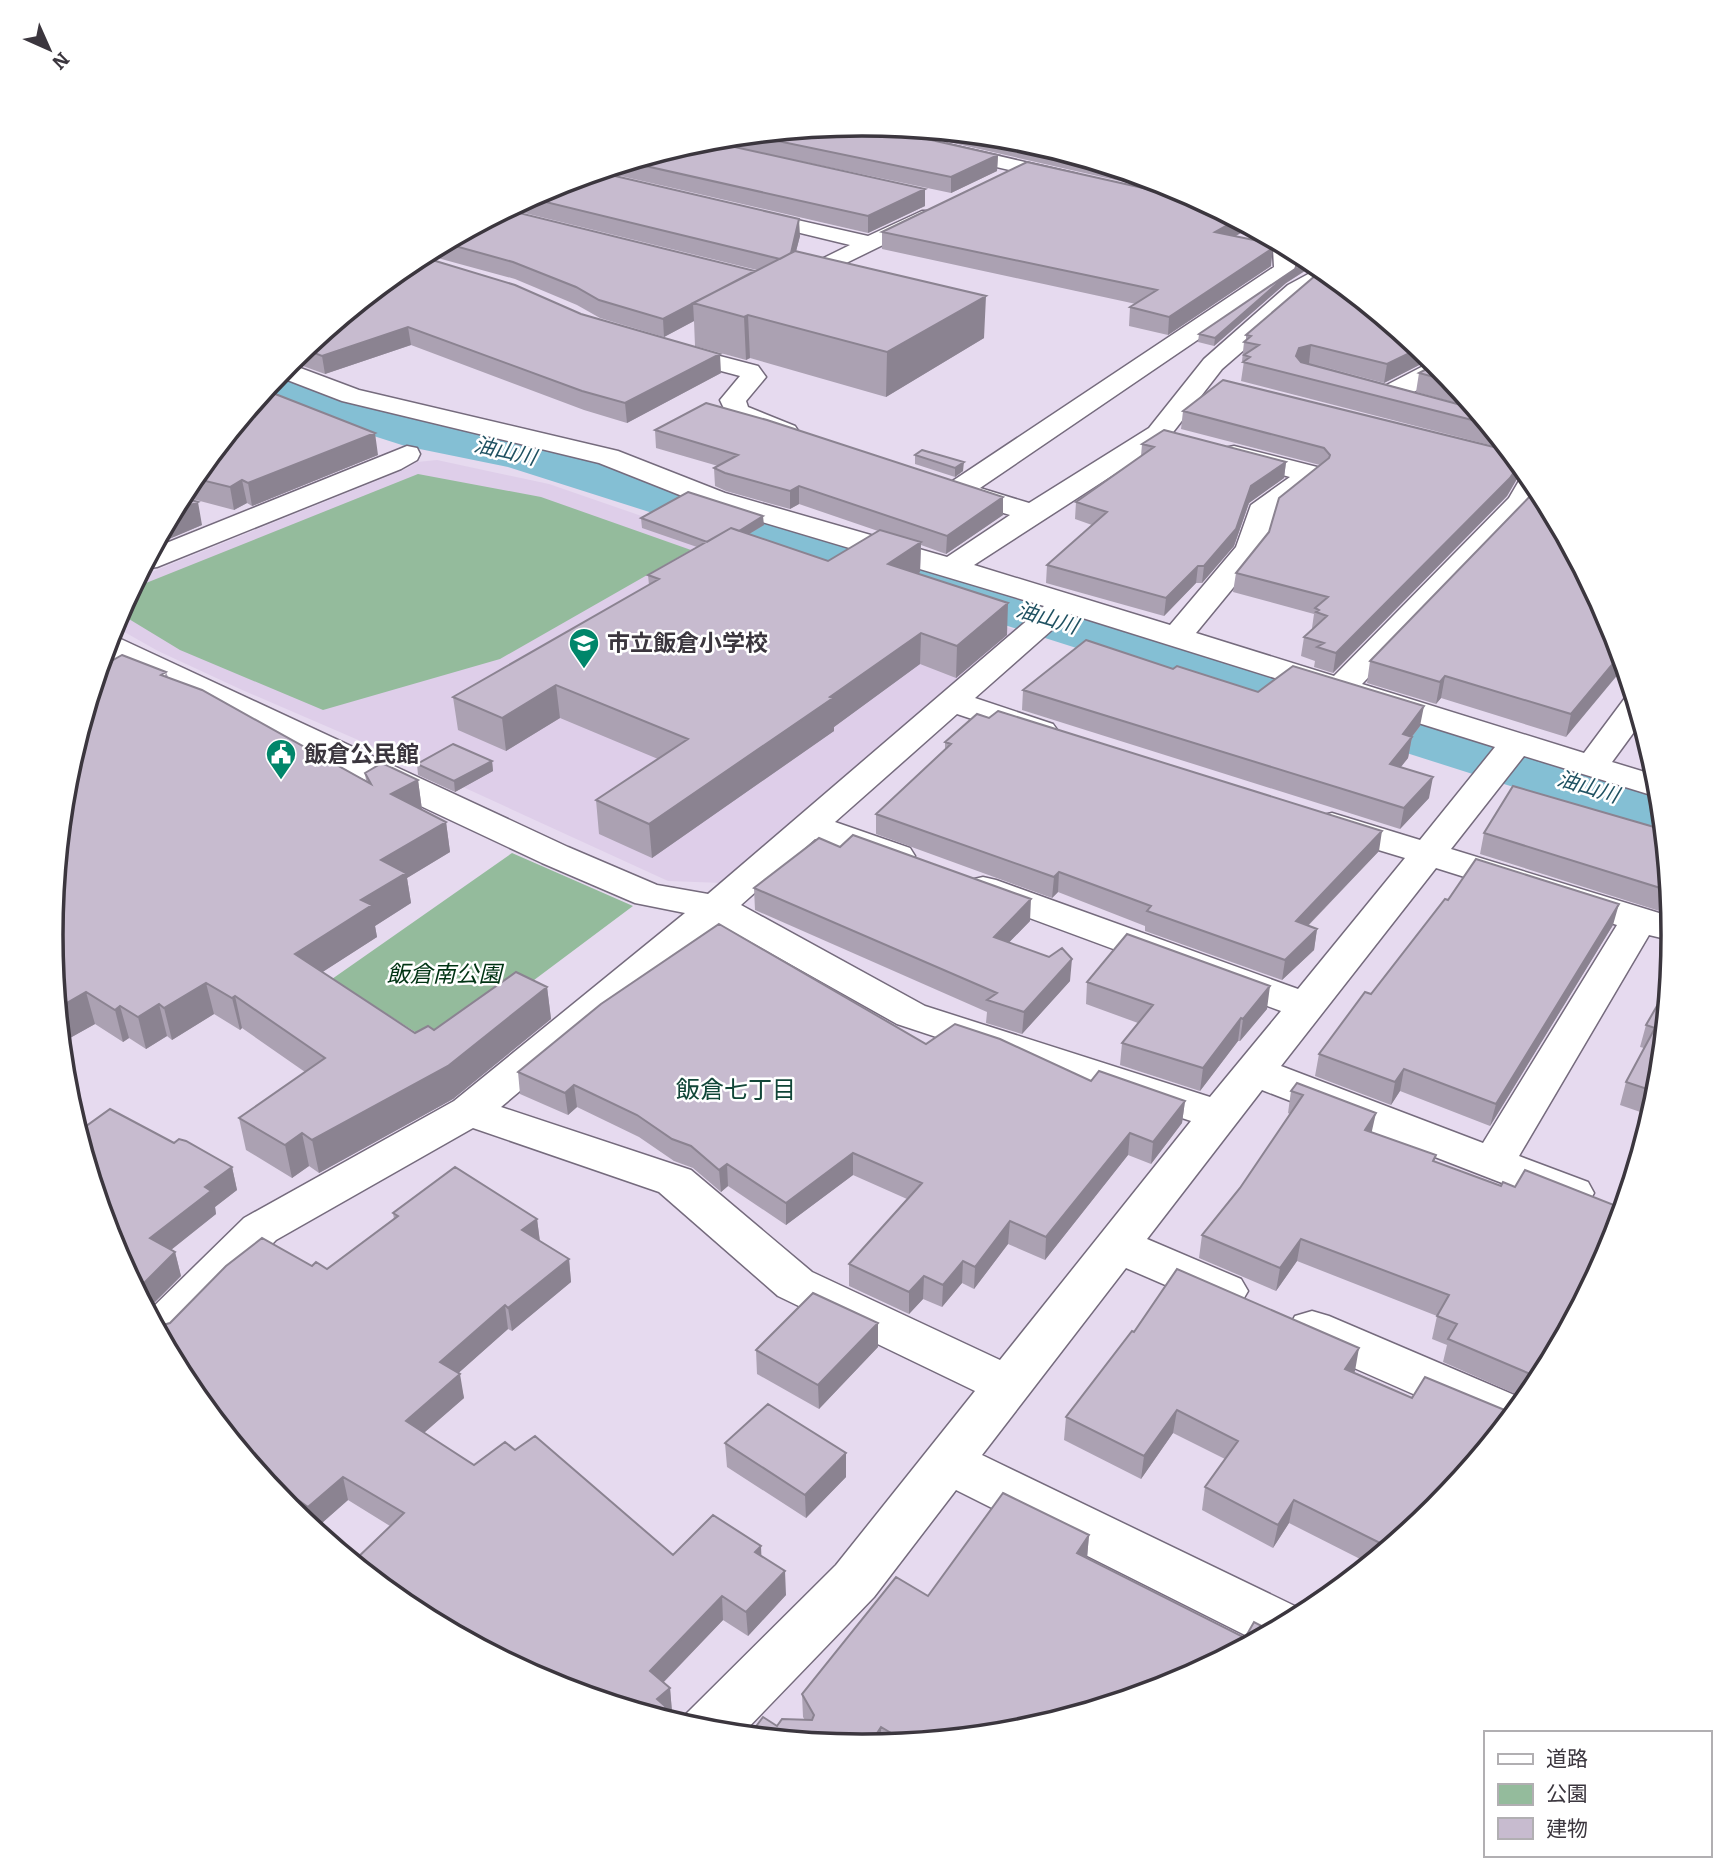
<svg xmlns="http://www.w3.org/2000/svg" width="1725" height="1871" viewBox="0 0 1725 1871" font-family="Bitter,'Noto Sans JP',serif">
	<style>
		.built { fill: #decee9 }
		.green { fill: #94bb9c }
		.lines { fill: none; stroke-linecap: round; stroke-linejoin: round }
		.river { fill: #84bfd4; fill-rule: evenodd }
		.minor-casing { stroke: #756b7d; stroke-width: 3 }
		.minor { fill: #fff; fill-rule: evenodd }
		.wall { fill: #aba1b2 }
		.shaded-wall { fill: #8b8391 }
		.building { fill: #c7bbcf; stroke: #8b8391; stroke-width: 2 }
		.labels { text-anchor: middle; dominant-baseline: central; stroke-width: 5; stroke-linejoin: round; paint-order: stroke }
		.far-water-label { font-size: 21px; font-style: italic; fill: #1f5161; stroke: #fff }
		.poi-label { font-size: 23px; font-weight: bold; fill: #3b363e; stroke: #fff; text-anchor: start }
		.park-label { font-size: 23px; font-style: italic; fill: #003313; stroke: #fff }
		.neighbourhood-label { font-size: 24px; fill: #114638; stroke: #fff }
		.rim { fill: none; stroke: #3b363e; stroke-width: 3.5 }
	</style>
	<rect width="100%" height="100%" fill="#e6daef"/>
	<path class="built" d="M437 460 549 484 714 541 1016 630 723 883 668 881 393 755 240 689 158 651 112 625 137 578 406 469 417 462Z"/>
	<path class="green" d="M418 474 541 497 691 550 500 659 323 710 180 650 119 613 131 589Z
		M512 853 633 906 442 1049 332 979Z"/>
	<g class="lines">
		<path class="river" d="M280 372 436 420 540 441 1660 785 1664 832 1636 826 508 467 405 446 258 399Z"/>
		<g class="minor-casing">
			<path id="minor" d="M947 144 1077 174 1080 178 1077 182 1070 184 940 154 937 150 940 146Z
				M749 209 868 236 922 211H936L940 215 936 219 791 290 783 288 780 283 783 278 850 245 742 219 738 215 742 211Z
				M1271 238 1295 251 1296 270 1293 275 980 488 1029 503 1149 428 1204 359 1288 285 1312 272 1320 274 1323 279 1320 284 1222 369 1167 440 974 565 1170 625 1236 547 1251 505 1290 477 1224 460 1221 454 1224 448 1234 446 1321 468 1325 474 1321 480 1274 515 1265 549 1196 633 1334 676 1509 498 1523 474 1528 473 1541 491 1531 508 1362 684 1584 753 1625 698 1634 696 1642 721 1612 762 1658 776 1661 798 1524 756 1451 849 1672 917 1674 941 1649 935 1519 1156 1588 1182 1594 1193 1588 1204 1572 1209 1556 1204 1262 1090 1147 1239 1241 1279 1248 1291 1241 1303 1224 1308 1207 1303 1126 1268 982 1455 1303 1610 1305 1615 1257 1641 956 1490 874 1597 741 1735 704 1732 681 1725 686 1714 836 1565 975 1391 778 1296 659 1192 473 1128 276 1240 175 1345 167 1347 148 1312 244 1218 454 1101 685 913 635 903 542 863 140 674 105 695 91 697 98 671 116 661 104 654 110 634 568 847 657 885 708 894 1044 606 705 505 599 463 342 401 277 376 287 363 359 390 618 451 725 493 947 557 1010 515 948 496 944 490 948 484 1274 267 1273 249 1268 242ZM1070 614 1495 747 1420 840 1332 813 1319 816 1314 824 1319 832 1405 858 1298 989 996 880 983 877 970 880 964 888 970 896 1281 1011 1210 1097 925 1006 741 905 815 839C843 849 881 871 910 864L915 856 910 848 835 822 957 714 1029 738 1041 741 1053 738 1058 731 1053 724 975 698ZM1436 868 1617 925 1483 1143 1281 1066ZM719 924 897 1024 1191 1121 1000 1360 812 1272 691 1170 501 1107Z
				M670 343 758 366 766 377 746 401 748 407 795 426 799 432 795 438C774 443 748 426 728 417L720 400 740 376 661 355 658 350 661 345Z
				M1435 360 1446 373C1427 383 1401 405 1379 399L1375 394 1379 389Z
				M407 446 417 448 420 454 417 460 401 469 157 567 143 569 154 548Z
				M1312 1311 1329 1316 1526 1400 1500 1432 1495 1430 1295 1342 1288 1329 1295 1316Z"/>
		</g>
		<use href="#minor" class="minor"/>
	</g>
	<path class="wall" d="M860 124 998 155 997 171 951 193 781 157 925 189V206L868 233 599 171 705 139Z
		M869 124 1021 139 1174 186 1199 199Z
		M552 185 800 236 796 251 984 338 886 397 750 358 746 360 695 346 694 321 664 337 600 318 577 305 515 279 423 254 507 210 755 271 757 270 508 209Z
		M882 232 1236 236 1271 266 1168 335 1129 326 1130 307 1136 304 882 249Z
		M412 260 581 314 721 373 627 423 584 410 411 345 325 374 289 361Z
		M1308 269 1286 283 1214 346 1198 342 1199 334Z
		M1246 335 1433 358 1384 383 1309 363 1476 409 1509 450 1241 381 1244 361H1242L1244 342 1246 340Z
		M1438 363 1474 408 1416 392 1419 373Z
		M265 390 378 455 252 506 247 503 234 510 181 496 188 484Z
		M1183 411 1521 472 1507 496 1333 673 1314 667 1315 661 1301 656 1304 637 1313 628H1312L1314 614 1233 592 1236 573 1269 532 1320 465 1181 429Z
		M655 430 1003 515 946 554 921 545 920 572 918 574 1007 635 956 678 920 664 834 727V731L652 858 599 834 596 800 658 759 560 718 506 751 458 730 453 697 649 585 648 575 697 547 642 528 641 518 764 525 749 534 828 561 878 531 799 504 790 509 726 491 715 486 714 468 718 466 656 448Z
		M1142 444 1286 462 1284 478 1249 503 1234 546 1202 583H1196L1164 616 1046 583 1047 565 1092 525 1075 519 1076 502 1141 456Z
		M915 455 963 471 955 477 915 464Z
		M1537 489 1613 625 1566 737 1441 698 1436 704 1367 683 1370 661Z
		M181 497 202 525 169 539 160 537Z
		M1173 669 1258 692 1420 726 1412 737 1408 758 1401 767 1429 798 1400 829 1022 710 1023 690Z
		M166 672 168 677 366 781 365 773 418 780 422 810 446 822 450 852 407 878 411 903 375 926 377 937 322 972 415 1033 434 1030 547 987 551 1019 453 1099 319 1173 309 1166 292 1178 246 1150 239 1118 305 1072 242 1028 240 1030 214 1014 172 1040 167 1036 146 1049 129 1038 123 1042 95 1024 61 1043Z
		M945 742 1379 851 1308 926 1317 929 1314 950 1282 980 1145 931V926L1058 892 1052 898 876 834V814L945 750Z
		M1650 748 1657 773 1644 769Z
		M492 761 493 771 455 792 418 775 417 764Z
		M1663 825 1672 915 1480 854 1484 833 1661 829Z
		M840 847 1030 921 1009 942 1070 981 1022 1034 986 1023 987 1012 755 910 754 888Z
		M1613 925 1490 1126 1400 1091 1391 1105 1315 1076 1319 1054 1371 994Z
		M1087 982 1267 1009 1240 1041H1238L1200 1091 1120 1065 1122 1043 1138 1023 1086 1004Z
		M1669 985 1659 1094 1652 1116 1620 1105 1626 1082 1644 1048 1640 1047 1646 1025Z
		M926 1044 1091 1081 1185 1101 1182 1123 1151 1164 1128 1155 1045 1260 1008 1244 974 1289 962 1283 942 1307 923 1299 909 1314 849 1286V1264L907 1199 853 1175 786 1225 728 1186 721 1192 693 1168 674 1161 639 1137 577 1107 568 1115 520 1094 518 1072Z
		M1297 1083 1372 1132 1436 1155 1434 1162 1501 1186 1537 1387 1436 1510 1370 1564 1289 1523 1273 1548 1202 1510 1205 1487 1225 1459 1173 1433 1141 1479 1064 1440 1066 1417 1134 1332 1355 1371 1354 1372 1412 1398 1507 1411 1520 1396 1443 1362 1447 1345 1432 1339 1437 1316 1297 1261 1276 1291 1199 1258 1202 1235 1240 1188 1290 1114 1288 1113 1291 1091Z
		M174 1143 232 1167 237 1190 215 1207 216 1214 171 1250 175 1252 181 1276 149 1308 159 1326 170 1323 312 1266 327 1269 394 1219 393 1213 537 1219 540 1241 569 1259 571 1282 512 1331 508 1329 458 1373 464 1398 424 1433 474 1465 515 1450 673 1555 761 1546V1556L786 1595 748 1636 723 1620 663 1683 670 1688 672 1712 667 1716 390 1526 348 1500 314 1530 288 1509 187 1386 112 1246Z
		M878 1347 819 1409 757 1374 756 1350Z
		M725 1443 846 1453V1477L806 1518 727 1467Z
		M1089 1535 1087 1558 1245 1638 1020 1732 862 1747 777 1726 805 1720 803 1717 802 1694 928 1596Z"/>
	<path class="shaded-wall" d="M998 155 997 171 951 193V177Z
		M925 189V206L868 233V216Z
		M799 219 800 236 791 271 781 276Z
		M1237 220 1251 227 1214 249 1215 232Z
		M1273 248 1271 266 1168 335 1169 317Z
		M1309 261 1308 269 1286 283 1214 346 1215 338 1287 275Z
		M755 271 693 303 694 321 664 337 663 319Z
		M986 296 984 338 886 397 887 352Z
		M748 315 750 358 746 360 744 317Z
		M408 327 411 345 325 374 322 356Z
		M1311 345 1309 363 1297 367 1296 356 1299 348Z
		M1420 348 1433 358 1384 383 1387 364Z
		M720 354 721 373 627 423 625 403Z
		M375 433 378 455 252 506 248 483Z
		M964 462 963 471 955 477V468Z
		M1286 462 1284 478 1249 503 1234 546 1202 583 1204 566 1251 486Z
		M1520 463 1522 466 1521 472 1507 496 1333 673 1336 653Z
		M242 480 247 503 234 510 230 487Z
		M799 486V504L790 509V491Z
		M1003 497V515L946 554 947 536Z
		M198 502 202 525 169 539 166 525 173 513Z
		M763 516 764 525 716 554V545Z
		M921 542 920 572 888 594V564Z
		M1198 566 1196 583 1164 616 1166 598Z
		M1008 603 1007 635 956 678 957 646Z
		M921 633 920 664 834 727V731L652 858 649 824Z
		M1621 654 1625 666 1566 737 1571 714Z
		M1445 676 1441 698 1436 704 1440 682Z
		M556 685 560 718 506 751 502 718Z
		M1424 706 1420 726 1410 739 1412 737 1408 758 1387 784 1390 764 1403 734Z
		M492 761 493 771 455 792 454 781Z
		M1433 777 1429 798 1400 829 1404 808Z
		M418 780 422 810 391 794Z
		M446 822 450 852 407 878 411 903 375 926 377 937 301 986 295 954 361 900 381 860Z
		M1382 831 1379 851 1293 941 1296 921Z
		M1059 872 1058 892 1052 898 1054 877Z
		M1031 899 1030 921 993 959 994 937Z
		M1619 904 1613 925 1490 1126 1496 1104Z
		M1317 929 1314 950 1282 980 1285 960Z
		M1072 959 1070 981 1022 1034 1024 1012Z
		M206 983 214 1014 172 1040 164 1008Z
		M1270 986 1267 1009 1240 1041 1243 1019Z
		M547 987 551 1019 453 1099 319 1173 312 1140Z
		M86 992 95 1024 61 1043 58 1008Z
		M235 996 242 1028 240 1030 232 998Z
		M159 1004 167 1036 146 1049 138 1017Z
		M120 1006 129 1038 123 1042 115 1010Z
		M1241 1018 1238 1041 1200 1091 1203 1068Z
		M1404 1069 1400 1091 1391 1105 1395 1082Z
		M574 1085 577 1107 568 1115 565 1093Z
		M1185 1101 1182 1123 1151 1164 1153 1142Z
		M1376 1113 1371 1135 1365 1130Z
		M302 1133 309 1166 292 1178 285 1145Z
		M1130 1133 1128 1155 1045 1260 1046 1237Z
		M853 1153V1175L786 1225V1203Z
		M727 1164 728 1186 721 1192 719 1170Z
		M232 1167 237 1190 215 1207 216 1214 157 1261 150 1238 205 1187Z
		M537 1219 540 1243 522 1230Z
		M1010 1221 1008 1244 974 1289 975 1267Z
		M1301 1239 1297 1261 1276 1291 1280 1268Z
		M175 1252 181 1276 147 1310 139 1288Z
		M569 1259 571 1282 512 1331 508 1308Z
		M963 1261 962 1283 942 1307 943 1285Z
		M924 1276 923 1299 909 1314V1292Z
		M505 1305 508 1329 444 1386 440 1362Z
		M878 1323V1347L819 1409 818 1385Z
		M1359 1348 1355 1371 1341 1392 1345 1369Z
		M460 1374 464 1398 411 1444 406 1421Z
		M1177 1410 1173 1433 1141 1479 1144 1456Z
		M846 1453V1477L806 1518 805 1495Z
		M343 1477 348 1500 314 1530 308 1507Z
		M1294 1500 1289 1523 1273 1548 1278 1525Z
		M1089 1535 1087 1558 1077 1553Z
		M761 1546 762 1570 755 1552Z
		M785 1571 786 1595 748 1636 746 1612Z
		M722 1596 723 1620 652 1694 650 1671Z
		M670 1688 672 1712 667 1716V1720L655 1717 657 1699Z
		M881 1727V1745L868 1747Z"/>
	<path class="building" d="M860 124 998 155 951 177 749 135Z
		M992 137 1021 139 1065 153Z
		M703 140 925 189 868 216 628 162Z
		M1027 162 1201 201 1237 220 1215 232 1273 244V248L1169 317 1130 307 1157 290 882 232Z
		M598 172 799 219 791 253 780 259 529 198 552 185Z
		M507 210 755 271 663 319 599 300 576 287 513 262 444 243Z
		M795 251 986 296 887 352 748 315 744 317 693 303Z
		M419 256 515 285 581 314 720 354 625 403 582 391 408 327 322 356 304 349 412 260Z
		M1299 259 1309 261 1287 275 1215 338 1199 334 1295 269Z
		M1323 269 1420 348 1387 364 1311 345 1299 348 1296 356 1301 362 1476 409 1488 424 1243 362 1250 357 1244 355 1259 345 1244 342 1251 336 1246 335Z
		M1438 363 1453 382 1419 373Z
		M1223 380 1510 451 1520 463 1510 478 1336 653 1317 647 1324 643 1304 637 1327 616 1316 612 1319 610 1315 608 1328 597 1236 573 1269 532 1279 498 1329 458 1330 455 1324 448 1183 411Z
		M265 390 375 433 248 483 242 480 230 487 193 478Z
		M706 403 767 420 1003 497 947 536 799 486 790 491 725 473 714 468 738 455 655 430Z
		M1164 430 1286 462 1251 486 1236 529 1204 566H1198L1166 598 1047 565 1107 512 1076 502 1154 447 1142 444Z
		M922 450 964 462 955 468 915 455Z
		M1539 487 1613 625 1621 654 1571 714 1445 676 1440 682 1370 661 1537 489Z
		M688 492 763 516 739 531 731 528 707 542 641 518Z
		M181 497 198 502 173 513Z
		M731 528 828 561 880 530 921 542 888 564 1008 603 957 646 921 633 830 697 833 698 649 824 596 800 688 739 556 685 502 718 453 697 659 579 648 575Z
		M1086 640 1173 669 1177 666 1258 692 1293 666 1424 706 1403 734 1412 737 1390 764 1433 777 1404 808 1023 690Z
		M122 655 166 672 161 675 202 690 371 784 365 773 382 763 418 780 391 794 446 822 381 860 406 873 361 900 372 905 295 954 415 1033 428 1026 434 1030 516 972 547 987 448 1066 312 1140 302 1133 285 1145 239 1118 325 1058 235 996 232 998 206 983 164 1008 159 1004 138 1017 120 1006 115 1010 86 992 58 1008 51 935 66 777 99 668Z
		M998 711 1382 831 1296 921 1317 929 1285 960 1147 911 1151 906 1059 872 1054 877 876 814 951 744 945 742 977 714 989 718Z
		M453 744 492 761 454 781 417 764Z
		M1513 786 1661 829 1663 825 1670 891 1484 833Z
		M853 835 1031 899 994 937 1049 957 1062 948 1072 959 1024 1012 987 1000 997 993 754 888 819 838 840 847Z
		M1476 859 1619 904 1496 1104 1404 1069 1395 1082 1319 1054 1365 992 1371 994 1445 899 1448 900Z
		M719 924 926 1044 955 1024 1000 1039 1091 1081 1099 1071 1185 1101 1153 1142 1130 1133 1046 1237 1010 1221 975 1267 963 1261 943 1285 924 1276 909 1292 849 1264 922 1183 853 1153 786 1203 727 1164 719 1170 691 1146 672 1139 637 1115 574 1085 565 1093 518 1072 601 1004Z
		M1127 934 1270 986 1243 1019 1241 1018 1203 1068 1122 1043 1153 1005 1087 982Z
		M1669 985 1659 1093 1626 1082 1655 1028 1646 1025Z
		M1297 1083 1376 1113 1365 1130 1436 1155 1433 1161 1501 1186 1503 1182 1515 1187 1525 1170 1624 1209 1612 1247 1537 1387 1436 1510 1390 1548 1294 1500 1278 1525 1205 1487 1238 1441 1177 1410 1144 1456 1066 1417 1132 1331 1134 1332 1177 1269 1359 1348 1345 1369 1412 1398 1425 1377 1507 1411 1535 1376 1448 1339 1457 1324 1437 1316 1449 1295 1301 1239 1280 1268 1202 1235 1240 1188 1303 1095 1291 1091Z
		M110 1109 174 1143 179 1139 186 1141 232 1167 205 1187 211 1191 150 1238 175 1252 139 1288 159 1326 170 1323 226 1266 262 1238 312 1266 316 1262 327 1269 398 1216 393 1213 455 1167 537 1219 522 1230 569 1259 508 1308 505 1305 440 1362 460 1374 406 1421 474 1465 505 1442 515 1450 535 1436 673 1555 713 1515 761 1546 755 1552 785 1571 746 1612 722 1596 650 1671 670 1688 657 1699 666 1707 655 1717 551 1685 411 1610 353 1562 404 1513 343 1477 308 1507 256 1470 193 1392 199 1387 184 1380 112 1246 78 1132Z
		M813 1293 878 1323 818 1385 756 1350Z
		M768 1404 846 1453 805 1495 725 1443Z
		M1003 1493 1089 1535 1077 1553 1245 1638 1254 1622 1273 1632 1173 1686 1020 1732 908 1743 881 1727 868 1747H862L749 1736 763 1717 777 1726 782 1719 812 1720 814 1715 802 1694 896 1577 928 1596Z"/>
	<defs>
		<g id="school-pin" transform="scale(1.575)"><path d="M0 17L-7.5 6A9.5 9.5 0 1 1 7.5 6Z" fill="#00866a" stroke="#fff"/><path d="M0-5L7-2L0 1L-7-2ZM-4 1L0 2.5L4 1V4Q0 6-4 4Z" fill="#fff"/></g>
		<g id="civic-pin" transform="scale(1.575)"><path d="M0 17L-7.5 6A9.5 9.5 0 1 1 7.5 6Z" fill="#00866a" stroke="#fff"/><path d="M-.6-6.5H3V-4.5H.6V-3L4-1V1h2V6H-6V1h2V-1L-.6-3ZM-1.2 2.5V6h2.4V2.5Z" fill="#fff"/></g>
	</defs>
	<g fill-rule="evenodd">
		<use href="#school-pin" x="584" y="643"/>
		<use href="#civic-pin" x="281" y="754"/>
	</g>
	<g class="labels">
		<g class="far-water-label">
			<text transform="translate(505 451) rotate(13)">油山川</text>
			<text transform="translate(1047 618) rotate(17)">油山川</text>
			<text transform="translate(1588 787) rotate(17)">油山川</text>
		</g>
		<g class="poi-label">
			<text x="607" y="643">市立飯倉小学校</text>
			<text x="304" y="754">飯倉公民館</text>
		</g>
		<g class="park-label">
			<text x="444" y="974">飯倉南公園</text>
		</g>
		<g class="neighbourhood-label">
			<text x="736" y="1090">飯倉七丁目</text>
		</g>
	</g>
	<path d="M0 0H1725V1871H0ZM63 935a799 799 0 1 1 1598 0a799 799 0 1 1-1598 0Z" fill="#fff" fill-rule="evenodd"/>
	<path class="rim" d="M63 935a799 799 0 1 1 1598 0a799 799 0 1 1-1598 0Z"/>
	<rect x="1484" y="1731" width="228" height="126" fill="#ffffff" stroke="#b1afb2" stroke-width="2"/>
	<rect x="1498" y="1754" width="35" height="10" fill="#ffffff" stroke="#b1afb2" stroke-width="2"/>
	<text x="1546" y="1766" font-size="21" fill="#3b363e">道路</text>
	<rect x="1498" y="1784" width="35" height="21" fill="#94bb9c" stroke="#b1afb2" stroke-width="2"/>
	<text x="1546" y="1801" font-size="21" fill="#3b363e">公園</text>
	<rect x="1498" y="1818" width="35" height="21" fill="#c7bbcf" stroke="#b1afb2" stroke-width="2"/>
	<text x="1546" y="1836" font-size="21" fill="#3b363e">建物</text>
	<g transform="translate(49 49) rotate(135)" stroke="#ffffff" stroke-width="5" paint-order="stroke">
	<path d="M0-5L12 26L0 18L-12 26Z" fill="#3b363e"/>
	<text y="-10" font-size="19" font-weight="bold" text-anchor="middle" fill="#3b363e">N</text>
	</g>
</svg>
